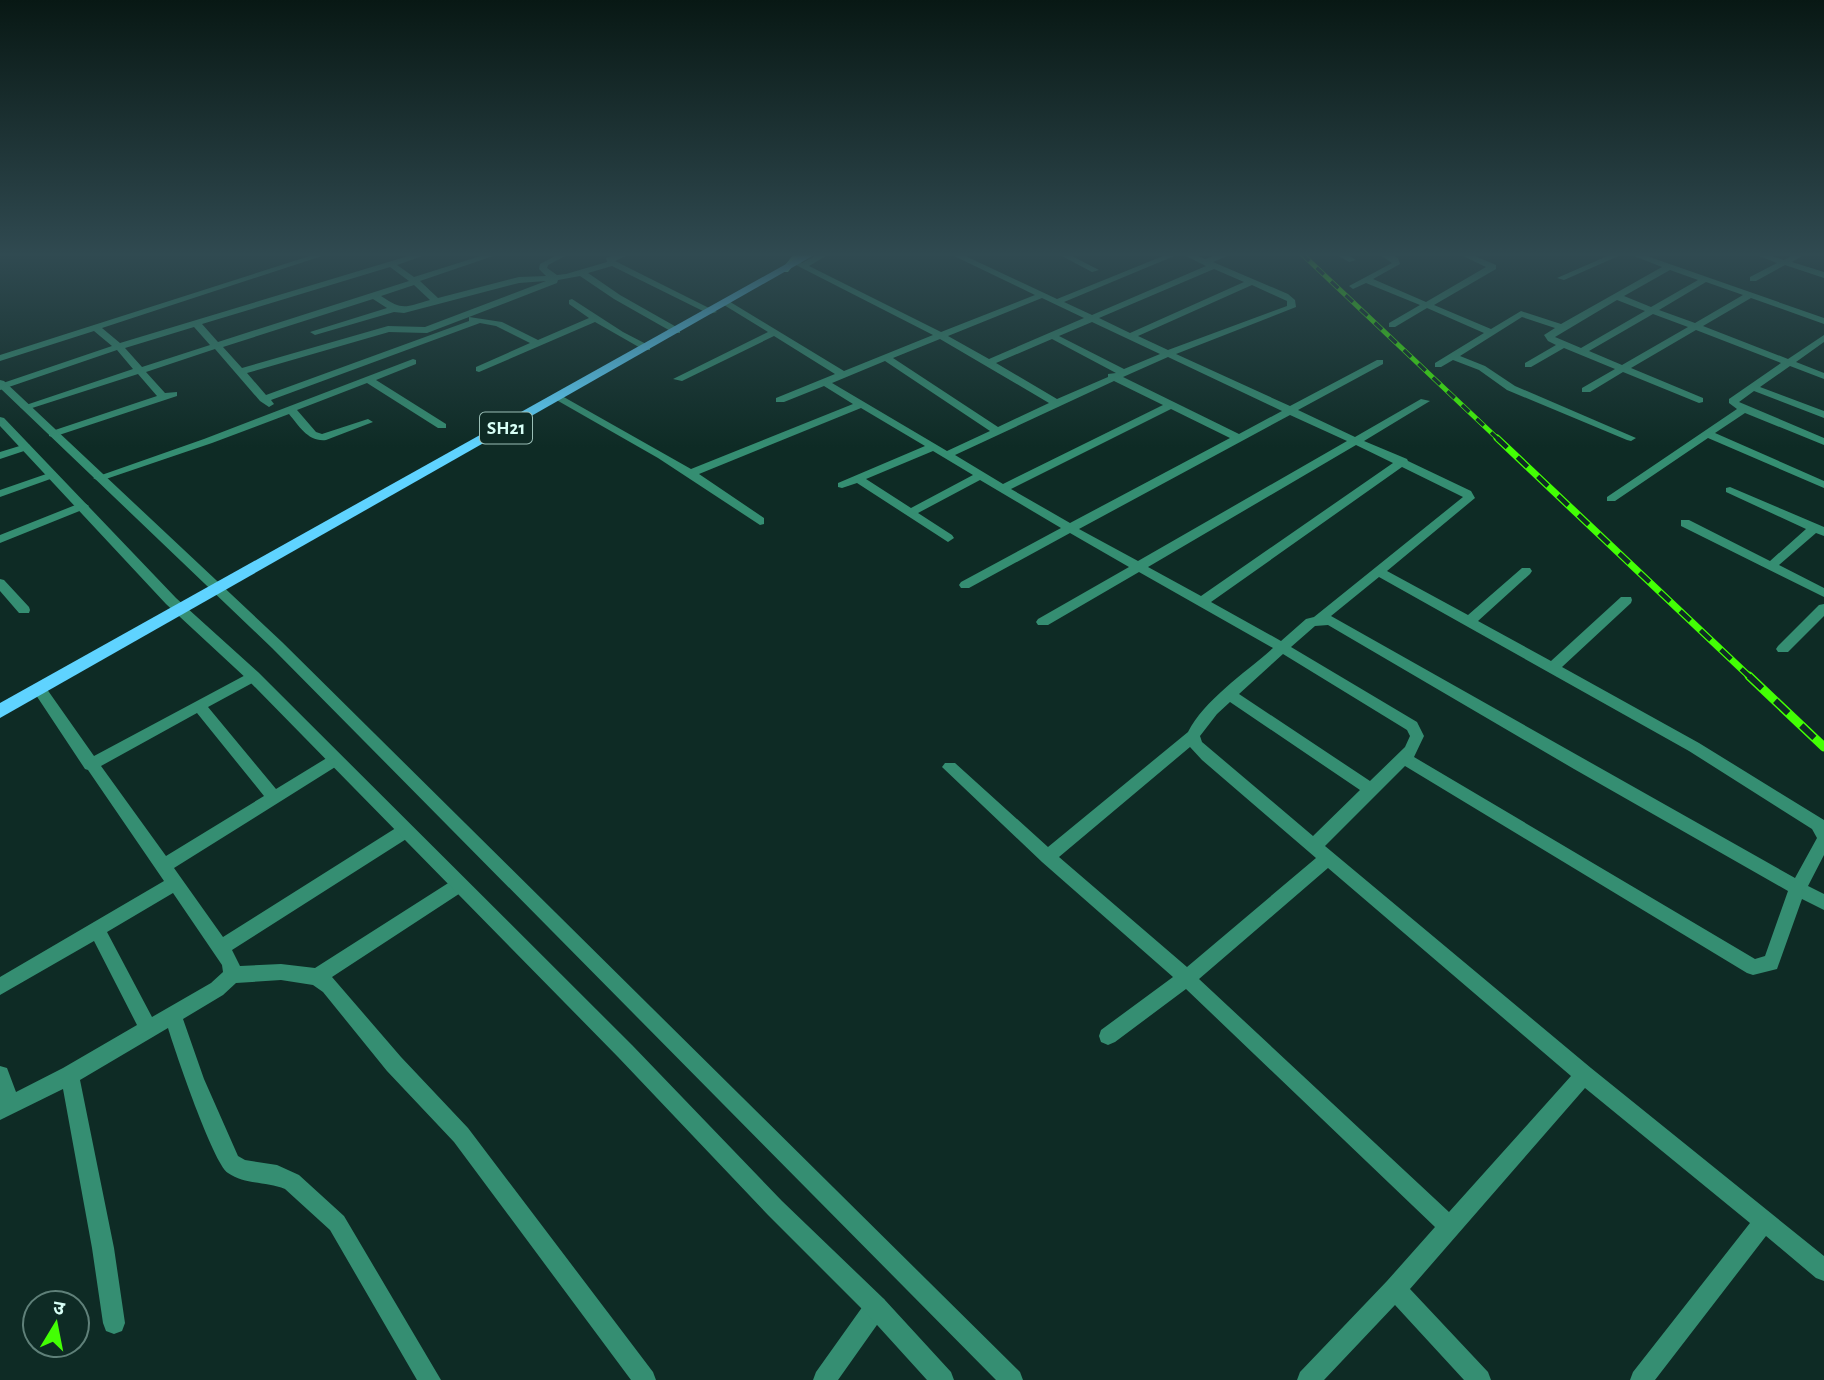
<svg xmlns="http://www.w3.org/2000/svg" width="1824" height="1380" viewBox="0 0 1824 1380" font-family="'Alegreya Sans','Noto Sans Devanagari',sans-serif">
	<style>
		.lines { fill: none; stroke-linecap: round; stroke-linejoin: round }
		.minor { fill: #358e72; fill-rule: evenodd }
		.tertiary { fill: #358e72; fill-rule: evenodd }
		.secondary { fill: #6fffd0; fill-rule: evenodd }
		.primary { fill: #5fd3ff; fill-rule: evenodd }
		.rail-far2-casing { stroke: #43ff04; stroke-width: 5 }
		.rail-far1-casing { stroke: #43ff04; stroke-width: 7 }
		.rail-casing { stroke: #43ff04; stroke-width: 9 }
		.rail-far2 { stroke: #0e2b25; stroke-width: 3.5; stroke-dasharray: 10; stroke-linecap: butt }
		.rail-far1 { stroke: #0e2b25; stroke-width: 4.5; stroke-dasharray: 14; stroke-linecap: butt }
		.rail { stroke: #0e2b25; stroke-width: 6; stroke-dasharray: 18; stroke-linecap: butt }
		.labels { text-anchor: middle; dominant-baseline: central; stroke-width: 5; stroke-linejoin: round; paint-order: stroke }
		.shield { fill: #0e2b25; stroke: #9bbfb7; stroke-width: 2 }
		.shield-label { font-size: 19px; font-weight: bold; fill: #d8fff6 }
	</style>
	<rect width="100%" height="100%" fill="#0e2b25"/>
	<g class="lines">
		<path class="minor" d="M316 254H328L102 328 120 343 415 254H428L397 265 414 277 487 254H499L420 281 438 298 519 277 546 276 539 269 540 264 559 254H569L548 265 547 268 557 275 566 274 607 262 606 258 618 254H630L615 261 717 312 709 314 612 266 588 273 620 295 680 329V333H674L614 299 580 276 558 280 557 283 469 317 502 322 538 340 589 318 569 304V300L572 299 623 332 650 346V350H644L595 322 479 372 476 371V367L530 343 496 326 480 323 271 400 274 404 269 407 260 401 215 349 146 372 165 393 177 392V396L53 437 49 436V432L157 396 138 374 29 409 25 410 20 407 133 369 117 350 0 390V384L112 346 94 331 0 361V355ZM390 267 409 281 218 342 202 324ZM546 281 425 327 388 326 242 368 223 347 373 299 387 308 310 332 315 335 394 312 404 313 519 283ZM414 285 430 300C405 307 403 311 381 296ZM469 317V321L266 395 247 373 389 332 427 333ZM194 327 210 345 142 367 125 348Z
			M819 254H829L809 266 941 332 1035 295 950 254H961L1057 299 1168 254H1179L1064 302 1092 315 1206 266 1182 254H1193L1205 259 1220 254H1232L1213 262 1288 294 1295 300 1296 307 1176 354 1290 406 1377 360H1383V364L1298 410 1355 437 1421 399 1430 401 1364 441 1407 459 1408 461 1471 491 1475 498 1387 571 1468 615 1522 568H1530L1532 571 1530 574 1478 621 1551 661 1621 597H1631L1632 600 1631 603 1562 667 1699 743 1824 820V855L1808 886 1824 894V910L1802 899 1777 969 1753 975 1747 973 1405 766 1325 846 1591 1068 1824 1256V1281L1816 1278 1766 1236 1655 1380H1630L1633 1372 1750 1223 1585 1088 1410 1289 1488 1372 1491 1380H1464L1395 1305 1324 1380H1297L1300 1372 1387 1281 1435 1227 1186 989 1115 1042 1108 1045 1101 1042 1099 1036 1101 1030 1173 977 1042 862 942 767 945 763H955L1048 847 1188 732C1204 700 1245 673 1273 648L1139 572 1048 625H1038L1036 622 1038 619 1129 567 1070 533 969 588H961L959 585 961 582 1061 528 980 480 918 513 952 535 954 538 948 542 857 483 842 488 838 487V483L925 446 861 408 699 474 764 518V524L760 525 658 458 553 398 562 396 691 469 853 404 824 386 784 402H776V398L835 374 774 336 682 381 673 379 768 332 724 305 723 303 727 300 844 371 933 335 792 263 796 260 802 263ZM1214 269 1244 282 1130 333 1099 318ZM1252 285 1287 301V306L1168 350 1138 336ZM1042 298 1084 318 989 359 948 336ZM1092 322 1160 354 1124 369 1059 336ZM940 339 1049 403 998 427 893 358ZM1052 339 1116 373 1108 374V377L1057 399 996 363ZM1168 357 1282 411 1239 434 1123 377ZM885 361 990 431 947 451 832 383ZM1114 381 1163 405 1003 484 955 455ZM1171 409 1230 438 1070 523 1011 489ZM1290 415 1347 441 1138 561 1079 529ZM1356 445 1393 463 1201 596 1148 567ZM933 451 973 475 911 508 866 479ZM1402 467 1463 497 1314 617 1306 619 1281 641 1211 602ZM1379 577 1689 751 1812 829 1817 838 1795 878 1331 616ZM1328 625 1574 769 1788 891 1765 956 1755 959 1414 757 1424 736 1417 722 1291 647 1315 626ZM1283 654 1407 730 1410 736 1405 747 1370 781 1239 694ZM1230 702 1360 790 1313 836 1202 742 1200 736 1217 714ZM1190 747 1202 760 1316 858 1187 967 1059 857ZM1328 868 1571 1076 1449 1212 1199 979Z
			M1058 254H1068L1099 270 1092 272Z
			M1335 254H1346L1356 260 1349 262Z
			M1379 254H1389L1398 258 1400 264 1373 279 1426 302 1486 267 1459 254H1470L1496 265V269L1434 305 1491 329 1521 311 1561 324 1662 267 1629 254H1641L1824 318V324L1751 298 1703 326 1788 359 1824 335V342L1796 362 1824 373V379L1790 366 1760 387 1824 411V418L1754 391 1739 402 1824 438V445L1745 413 1715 433 1824 481V488L1708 438 1615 501H1607V497L1737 409 1729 403V399L1781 363 1696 330 1631 368 1703 398V402L1699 403 1623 372 1590 392H1582V388L1615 369 1564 348 1531 367H1525V363L1556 345 1548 341 1544 335 1555 328 1522 317 1460 356 1485 366 1515 386 1636 438 1631 441 1627 440 1507 390 1479 370 1453 360 1441 367H1435V363L1484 333 1427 308 1395 327H1389V323L1420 305 1366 283 1353 289 1349 286 1392 263ZM1670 270 1698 280 1651 307 1624 296ZM1706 282 1743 295 1695 323 1659 310ZM1617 300 1645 311 1581 348 1555 337ZM1653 314 1688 327 1622 365 1589 351Z
			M1612 254H1623L1564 280 1557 278Z
			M1754 254H1766L1784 260 1795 254H1805L1792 262 1824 272V278L1785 265 1756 281H1750V277L1777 263Z
			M413 359 416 360V364L376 380 446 424V428H438L367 383 297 410 316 432 322 434 368 419 373 422 326 440C308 442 299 426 289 414L212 443 103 480 99 481 93 478 204 439Z
			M26 444 30 445V449L0 459V452Z
			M52 472 56 473V477L0 497V490Z
			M1730 487 1824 527V536L1816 533 1779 565 1824 588V597L1681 526V520H1689L1770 561 1806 529 1726 492V488Z
			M83 502 89 506 87 508 0 543V535Z
			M0 579 4 580 29 607 30 610 29 613H19L0 591Z
			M1824 604V616L1788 652H1778L1776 649 1778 646 1819 605Z
			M253 671 260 676 258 680 208 707 276 789 330 756H340L342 760 340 764 174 868 223 937 399 826 405 824 411 826 413 831 411 836 232 950 240 966 281 964 315 968 453 880 459 878 465 880 467 885 465 890 332 977 401 1057 468 1128 653 1372 656 1380H631L454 1142 387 1071 323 992 313 985 281 980 236 983 223 995 183 1019 204 1079 238 1156 245 1160 277 1165 299 1175 344 1216 441 1380H417L330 1230 285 1189C266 1181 245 1185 228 1173 213 1163 175 1051 168 1028L80 1080 114 1248 125 1323 122 1331 114 1334 106 1331 103 1323 92 1248 63 1089 0 1120V1066L7 1068 16 1092 63 1068 137 1025 94 941 0 995V977L164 881 88 770 85 769 32 689 39 684 44 685 94 756ZM197 713 264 796 166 856 101 766ZM173 893 222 965 223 972 211 983 152 1017 107 932Z
			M876 1296 884 1299 887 1307 884 1315 838 1380H813L816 1372 868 1299Z"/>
		<path class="tertiary" d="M0 380 4 381 282 642 1020 1372 1023 1380H996L272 648 0 388Z
			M0 417 4 418 176 598 258 672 632 1045 782 1201 884 1299 951 1372 954 1380H927L868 1315 768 1215 618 1057 248 680 166 604 0 426Z"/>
		<path class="secondary" d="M794 254H802L788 272H782L781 270Z"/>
		<path class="primary" d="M804 254H816L0 718V703Z"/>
		<g class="rail-far2-casing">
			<path id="rail-far2" d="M1302 254 1498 439"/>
		</g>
		<g class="rail-far1-casing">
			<path id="rail-far1" d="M1497 438 1751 678"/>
		</g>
		<g class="rail-casing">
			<path id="rail" d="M1749 676 1824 747"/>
		</g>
		<use href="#rail-far2" class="rail-far2"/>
		<use href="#rail-far1" class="rail-far1"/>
		<use href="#rail" class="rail"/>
	</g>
	<linearGradient id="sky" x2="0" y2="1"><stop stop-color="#081814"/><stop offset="0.57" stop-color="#304a51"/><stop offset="1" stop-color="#304a51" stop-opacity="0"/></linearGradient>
	<rect width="1824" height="447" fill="url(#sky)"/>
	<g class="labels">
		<rect class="shield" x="480" y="412.5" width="52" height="31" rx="5"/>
		<g class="shield-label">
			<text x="506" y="428">SH21</text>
		</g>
	</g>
	<g transform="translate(56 1324) rotate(10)"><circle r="33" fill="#0e2b25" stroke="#5f8079" stroke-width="2"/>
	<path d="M0-5L12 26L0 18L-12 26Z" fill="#43ff04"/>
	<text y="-10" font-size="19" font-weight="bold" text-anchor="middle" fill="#d8fff6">उ</text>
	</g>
</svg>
